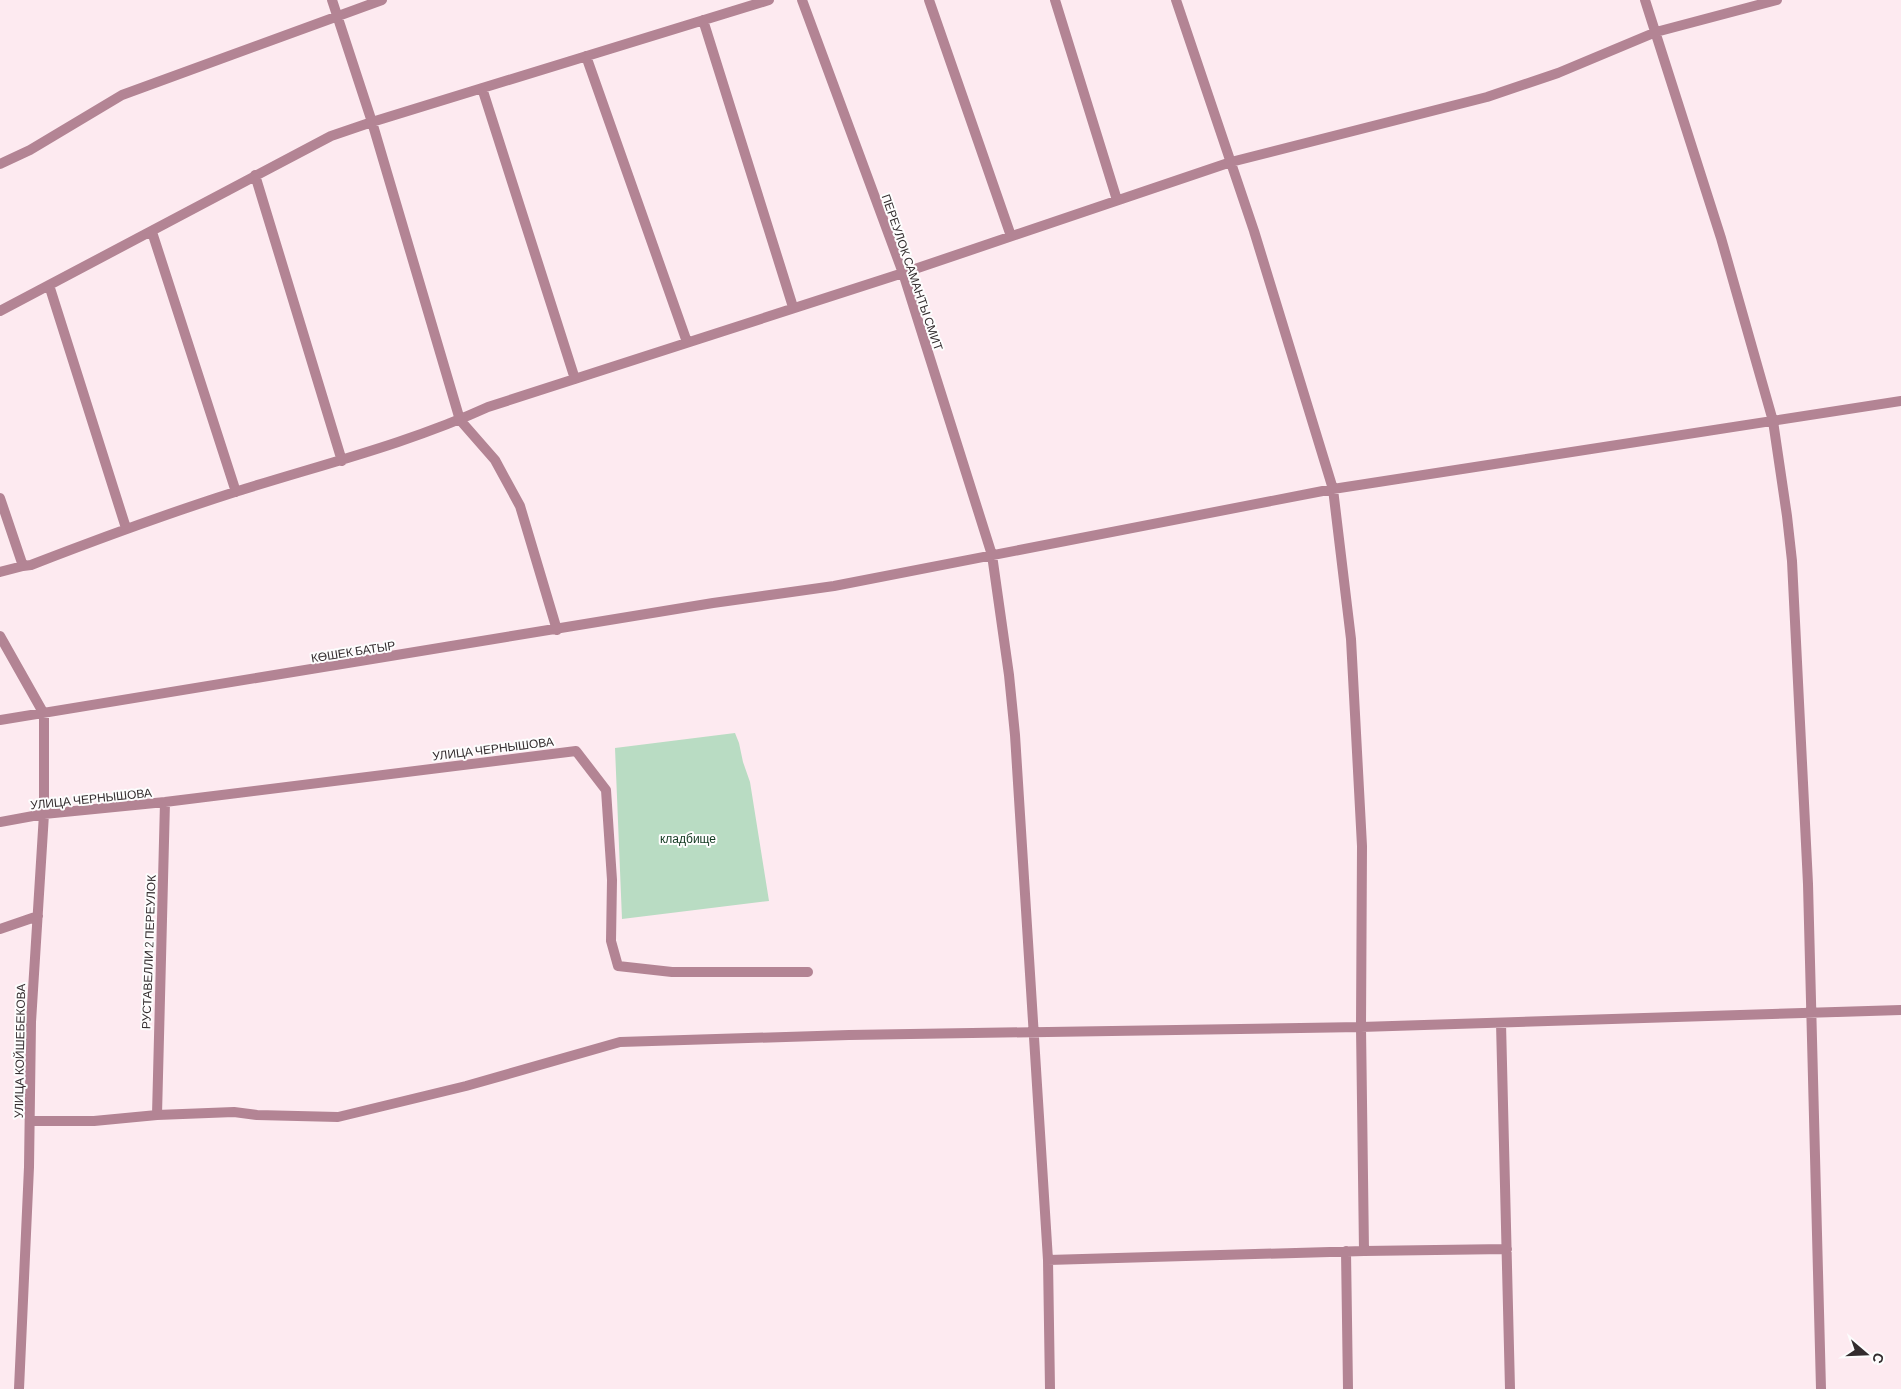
<svg xmlns="http://www.w3.org/2000/svg" width="1901" height="1389" viewBox="0 0 1901 1389" font-family="Barlow,sans-serif">
	<style>
		.green { fill: #b9dcc3 }
		.lines { fill: none; stroke-linecap: round; stroke-linejoin: round }
		.minor { stroke: #b38494; stroke-width: 10 }
		.labels { text-anchor: middle; dominant-baseline: central; stroke-width: 4; stroke-linejoin: round; paint-order: stroke }
		.street-label { font-size: 12px; fill: #332c2e; stroke: #fdfdfd }
		.park-label { font-size: 12px; fill: #113920; stroke: #fdfdfd }
	</style>
	<rect width="100%" height="100%" fill="#fdeaf0"/>
	<path class="green" d="M735 733 739 743 743 762 750 782 769 901 622 919 615 748Z"/>
	<g class="lines">
		<path class="minor" d="M332 0 372 122 460 420 495 460 520 506 557 630
			M802 0 903 273 992 555 1009 675 1015 735 1048 1260 1050 1389
			M929 0 1011 236
			M1055 0 1117 200
			M1176 0 1254 231 1333 489 1351 639 1362 846 1361 1027 1364 1251
			M1645 0 1721 238 1773 421 1787 516 1792 561 1808 884 1821 1389
			M703 20 793 307
			M586 56 687 342
			M482 88 575 379
			M0 164 30 150 122 95 382 0
			M255 175 342 461
			M152 232 236 492
			M49 285 126 528
			M0 311 331 136 372 122 769 0
			M0 498 23 566 31 565C98 539 166 514 235 492 320 465 407 444 488 407L903 273 1231 162 1487 97 1558 73 1656 32 1777 0
			M0 572 23 566
			M0 636 44 714V814L31 1022 29 1167 19 1389
			M0 720 713 603 834 586 1333 489 1901 401
			M0 822 44 814 165 802 576 751 606 790 612 880 611 941 618 966 672 972H808
			M0 929 38 916
			M1501 1023 1510 1389
			M157 1115 165 802
			M30 1121H94L157 1115 234 1112 257 1115 338 1117 466 1086 620 1042 849 1035 1361 1027 1901 1010
			M1346 1251 1348 1389
			M1048 1260 1364 1251 1507 1249"/>
	</g>
	<g class="labels">
		<g class="street-label">
			<text transform="translate(913 272) rotate(71)">ПЕРЕУЛОК САМАНТЫ СМИТ</text>
			<text transform="translate(353 651) rotate(-9)">КӨШЕК БАТЫР</text>
			<text transform="translate(493 748) rotate(-7)">УЛИЦА ЧЕРНЫШОВА</text>
			<text transform="translate(91 798) rotate(-6)">УЛИЦА ЧЕРНЫШОВА</text>
			<text transform="translate(148 952) rotate(-88)">РУСТАВЕЛЛИ 2 ПЕРЕУЛОК</text>
			<text transform="translate(19 1051) rotate(-89)">УЛИЦА КОЙШЕБЕКОВА</text>
		</g>
		<g class="park-label">
			<text x="688" y="838">кладбище</text>
		</g>
	</g>
	<g transform="translate(1866 1354) rotate(109)" stroke="#fdfdfd" stroke-width="4" paint-order="stroke">
	<path d="M0-4L9 19L0 12L-9 19Z" fill="#332c2e"/>
	<text y="-8" font-size="14" font-weight="bold" text-anchor="middle" fill="#332c2e">С</text>
	</g>
</svg>
